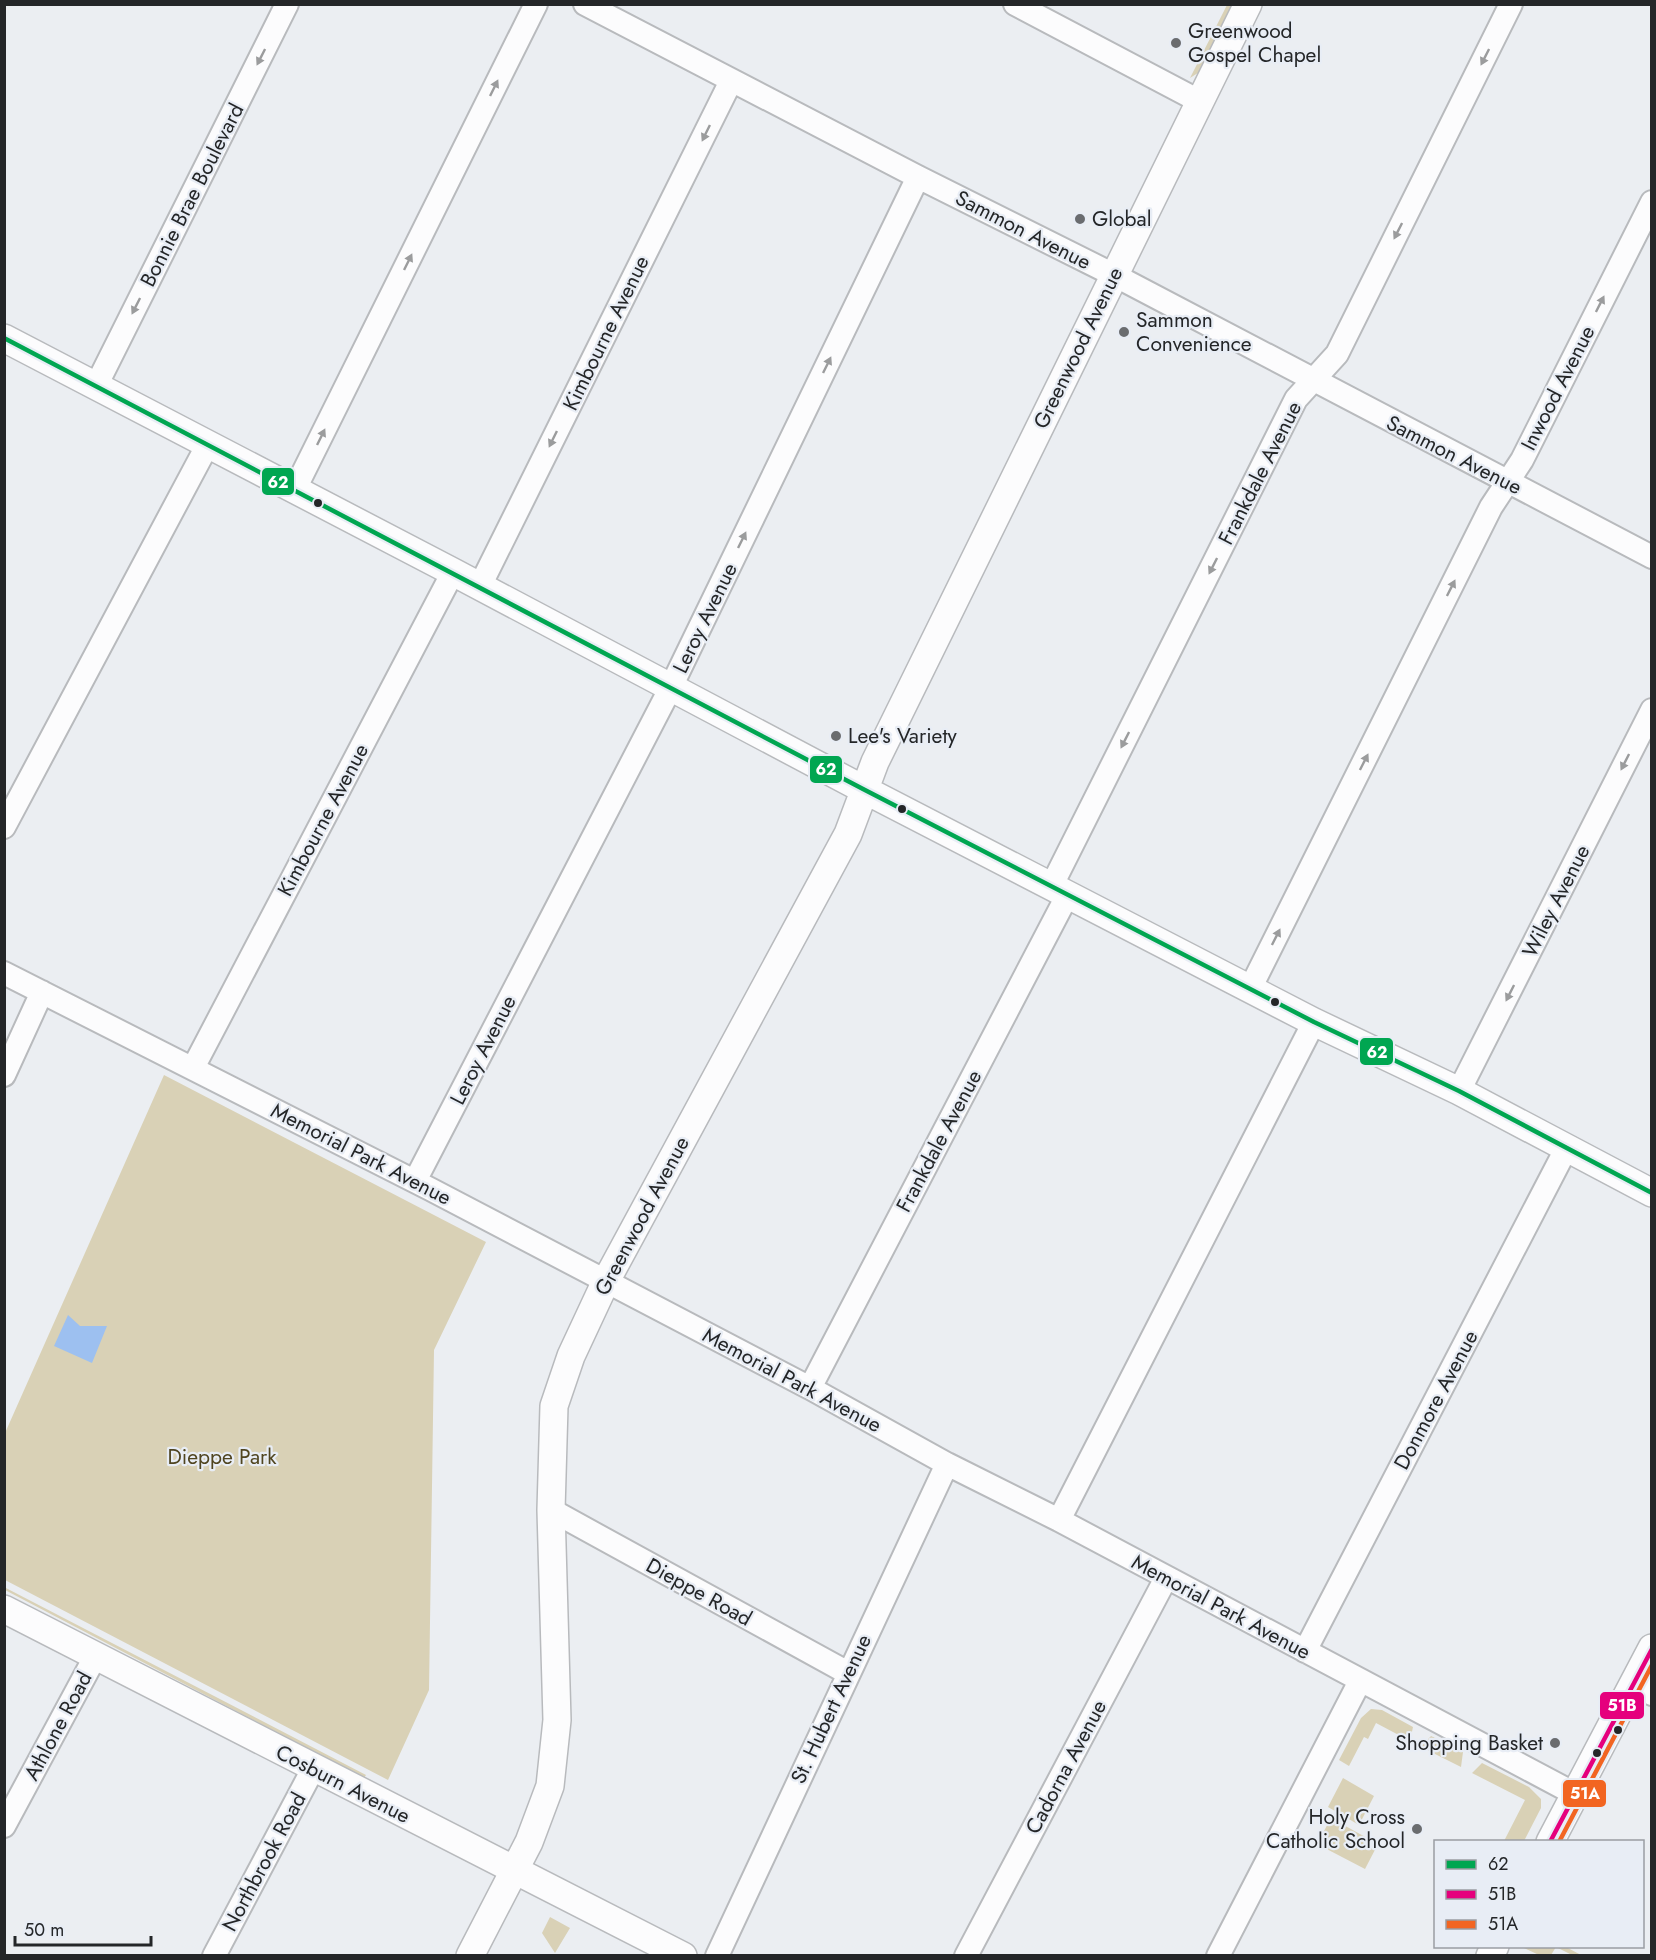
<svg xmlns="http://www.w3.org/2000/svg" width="1656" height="1960" viewBox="0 0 1656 1960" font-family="Jost,sans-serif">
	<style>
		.green { fill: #d9d1b6 }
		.water { fill: #9dc0f0 }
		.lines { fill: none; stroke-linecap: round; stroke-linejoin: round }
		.minor-casing { stroke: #b8babd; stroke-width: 26 }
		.tertiary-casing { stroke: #b8babd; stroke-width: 30 }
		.minor { stroke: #fcfcfd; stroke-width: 22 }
		.tertiary { stroke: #fcfcfd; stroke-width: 27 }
		.bus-1-casing { stroke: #e8edf5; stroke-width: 9 }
		.bus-2-casing { stroke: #e8edf5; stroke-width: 9 }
		.bus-3-casing { stroke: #e8edf5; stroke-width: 9 }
		.bus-1 { stroke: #00a651; stroke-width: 4.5 }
		.bus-2 { stroke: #e5007d; stroke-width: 4.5 }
		.bus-3 { stroke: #f26522; stroke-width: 4.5 }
		.oneway { fill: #9b9c9d }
		.poi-dot { fill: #6a6c6f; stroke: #e8edf5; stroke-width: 2 }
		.bus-dot { fill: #242628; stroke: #e8edf5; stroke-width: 2 }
		.labels { text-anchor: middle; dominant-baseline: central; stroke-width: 4.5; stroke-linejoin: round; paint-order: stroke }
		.poi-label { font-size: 21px; fill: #242628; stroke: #e8edf5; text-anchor: start }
		.street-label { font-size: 21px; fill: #242628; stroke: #e8edf5 }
		.park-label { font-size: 21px; fill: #504520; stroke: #e8edf5 }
		.line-badge { stroke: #e8edf5; stroke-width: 2 }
		.badge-label { font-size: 16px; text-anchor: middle; font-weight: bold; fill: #fff }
	</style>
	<rect width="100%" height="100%" fill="#ebeef2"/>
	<path class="green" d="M1227 5H1235L1201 71 1190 78Z
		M164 1075 486 1242 434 1350 429 1690 388 1780 5 1580V1433Z
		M4 1587 366 1775 364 1778 5 1590Z
		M1371 1709 1382 1710 1413 1727 1410 1741 1376 1723 1368 1739 1364 1737 1349 1766 1339 1760 1361 1718Z
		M1431 1736 1463 1752 1461 1767 1421 1747Z
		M1482 1763 1529 1787 1541 1799V1808L1524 1841H1504L1525 1800 1472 1773Z
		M1343 1778 1374 1796 1359 1825 1328 1807Z
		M1331 1818 1378 1844 1365 1869 1317 1844Z
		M550 1917 570 1928 555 1953 542 1933Z
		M1522 1947H1566L1581 1955H1572L1556 1947 1551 1955H1539Z"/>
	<path class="water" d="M68 1315 80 1326H107L92 1363 54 1346Z"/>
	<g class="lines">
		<g class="minor-casing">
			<path id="minor" d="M585 4 918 177 1114 275 1652 557
				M1015 4 1199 101
				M96 386 287 4
				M295 489 536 4
				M480 586 731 81
				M4 827 208 444
				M1052 885 1296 399 1337 354 1511 4
				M4 973 430 1189 810 1388 947 1464 1059 1520 1575 1794
				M1250 989 1491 507 1522 460 1652 202
				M193 1068 453 572
				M4 1075 42 992
				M1459 1091 1652 710
				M415 1181 671 687 918 177
				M810 1388 1068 894
				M551 1510 848 1673
				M1059 1520 1314 1022
				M1305 1651 1566 1149
				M1633 1684 1652 1694
				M4 1826 95 1657
				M214 1956 313 1769
				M717 1956 947 1464
				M966 1956 1166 1578
				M1218 1956 1360 1681"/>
		</g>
		<g class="tertiary-casing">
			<path id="tertiary" d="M4 338 453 572 863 789 1314 1022 1459 1091 1652 1193
				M4 1609 683 1956
				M1550 1842 1652 1648
				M470 1956 529 1842 550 1786 557 1720 551 1510 554 1406 571 1356 606 1281 848 834 875 762 1248 4
				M1490 1956 1495 1946"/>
		</g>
		<use href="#minor" class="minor"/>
		<use href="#tertiary" class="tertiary"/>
		<g class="bus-1-casing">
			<path id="bus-1" d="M4 338 863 789 1314 1022 1459 1091 1652 1193"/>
		</g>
		<g class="bus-2-casing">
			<path id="bus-2" d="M1550 1842 1652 1649"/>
		</g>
		<g class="bus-3-casing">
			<path id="bus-3" d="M1559 1842 1652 1665"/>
		</g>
		<use href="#bus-1" class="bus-1"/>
		<use href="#bus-2" class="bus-2"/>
		<use href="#bus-3" class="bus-3"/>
	</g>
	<defs><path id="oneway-solid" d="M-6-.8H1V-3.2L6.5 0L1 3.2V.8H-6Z" transform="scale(1.5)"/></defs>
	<g class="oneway">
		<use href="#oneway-solid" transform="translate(261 57) rotate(117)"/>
		<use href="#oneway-solid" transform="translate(1485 57) rotate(117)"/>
		<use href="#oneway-solid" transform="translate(494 88) rotate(-64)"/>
		<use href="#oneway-solid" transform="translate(706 133) rotate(116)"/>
		<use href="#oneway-solid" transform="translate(1398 231) rotate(117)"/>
		<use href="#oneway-solid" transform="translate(408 262) rotate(-64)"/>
		<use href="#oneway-solid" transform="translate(1600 304) rotate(-63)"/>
		<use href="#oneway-solid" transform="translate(136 306) rotate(117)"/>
		<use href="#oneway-solid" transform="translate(827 365) rotate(-64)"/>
		<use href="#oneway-solid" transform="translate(321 437) rotate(-64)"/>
		<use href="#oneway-solid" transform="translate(553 439) rotate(116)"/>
		<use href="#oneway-solid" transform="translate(742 540) rotate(-64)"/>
		<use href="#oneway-solid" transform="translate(1213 566) rotate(117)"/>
		<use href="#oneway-solid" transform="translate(1451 588) rotate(-63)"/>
		<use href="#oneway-solid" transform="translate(1125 740) rotate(117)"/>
		<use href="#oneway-solid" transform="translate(1364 762) rotate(-63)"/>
		<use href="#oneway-solid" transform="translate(1625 762) rotate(117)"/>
		<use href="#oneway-solid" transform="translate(1276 937) rotate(-63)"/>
		<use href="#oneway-solid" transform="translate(1510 993) rotate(117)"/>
	</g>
	<g class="poi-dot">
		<circle cx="1176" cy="43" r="6"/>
		<circle cx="1080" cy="219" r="6"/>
		<circle cx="1124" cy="332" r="6"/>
		<circle cx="836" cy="736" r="6"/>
		<circle cx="1555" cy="1743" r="6"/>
		<circle cx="1417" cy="1829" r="6"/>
	</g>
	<g class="bus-dot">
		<circle cx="318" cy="503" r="5"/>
		<circle cx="902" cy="809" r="5"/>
		<circle cx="1275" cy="1002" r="5"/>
		<circle cx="1618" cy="1730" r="5"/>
		<circle cx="1597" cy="1753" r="5"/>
	</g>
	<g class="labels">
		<g class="poi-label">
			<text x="1188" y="31">Greenwood<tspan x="1188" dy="24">Gospel Chapel</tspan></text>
			<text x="1092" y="219">Global</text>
			<text x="1136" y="320">Sammon<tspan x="1136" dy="24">Convenience</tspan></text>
			<text x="848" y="736">Lee's Variety</text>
			<text x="1543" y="1743" text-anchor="end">Shopping Basket</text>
			<text x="1405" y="1817" text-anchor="end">Holy Cross<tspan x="1405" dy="24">Catholic School</tspan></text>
		</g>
		<g class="street-label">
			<text transform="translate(192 195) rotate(-63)">Bonnie Brae Boulevard</text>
			<text transform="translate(1023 230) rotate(27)">Sammon Avenue</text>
			<text transform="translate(606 333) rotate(-64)">Kimbourne Avenue</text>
			<text transform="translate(1078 348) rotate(-64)">Greenwood Avenue</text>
			<text transform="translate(1558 388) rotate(-63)">Inwood Avenue</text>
			<text transform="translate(1454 455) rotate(27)">Sammon Avenue</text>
			<text transform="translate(1260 473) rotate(-63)">Frankdale Avenue</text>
			<text transform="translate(705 618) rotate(-64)">Leroy Avenue</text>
			<text transform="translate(323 820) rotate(-62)">Kimbourne Avenue</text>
			<text transform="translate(1556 901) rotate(-63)">Wiley Avenue</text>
			<text transform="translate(483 1050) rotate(-63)">Leroy Avenue</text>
			<text transform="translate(939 1141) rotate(-62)">Frankdale Avenue</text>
			<text transform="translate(361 1154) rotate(27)">Memorial Park Avenue</text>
			<text transform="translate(642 1216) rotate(-62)">Greenwood Avenue</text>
			<text transform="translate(792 1380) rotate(28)">Memorial Park Avenue</text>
			<text transform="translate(1436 1400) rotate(-62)">Donmore Avenue</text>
			<text transform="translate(699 1592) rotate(29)">Dieppe Road</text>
			<text transform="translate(1221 1607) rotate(28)">Memorial Park Avenue</text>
			<text transform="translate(831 1709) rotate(-65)">St. Hubert Avenue</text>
			<text transform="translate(58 1726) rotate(-62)">Athlone Road</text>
			<text transform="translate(1066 1767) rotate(-62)">Cadorna Avenue</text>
			<text transform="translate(343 1784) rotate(27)">Cosburn Avenue</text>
			<text transform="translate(264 1862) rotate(-62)">Northbrook Road</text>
		</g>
		<g class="park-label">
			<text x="222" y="1457">Dieppe Park</text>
		</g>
	</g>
	<g class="line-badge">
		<rect x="261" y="467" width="34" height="29" rx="6" fill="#00a651"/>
		<rect x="809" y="755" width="34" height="29" rx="6" fill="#00a651"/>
		<rect x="1359" y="1037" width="35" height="29" rx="6" fill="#00a651"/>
		<rect x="1599" y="1691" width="46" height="29" rx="6" fill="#e5007d"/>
		<rect x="1562" y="1779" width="45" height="29" rx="6" fill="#f26522"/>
	</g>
	<g class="badge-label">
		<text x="278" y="488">62</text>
		<text x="826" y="775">62</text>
		<text x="1377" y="1058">62</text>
		<text x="1622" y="1711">51B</text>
		<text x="1585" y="1799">51A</text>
	</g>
	<rect width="1656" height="1960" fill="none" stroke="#242628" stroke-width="12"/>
	<rect x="1434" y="1840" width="210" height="108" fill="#e8edf5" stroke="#9a9da3" stroke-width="1.5"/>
	<rect x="1446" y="1860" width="30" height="9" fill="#00a651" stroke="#9a9da3" stroke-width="1.5"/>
	<text x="1488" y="1870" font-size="18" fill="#242628">62</text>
	<rect x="1446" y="1890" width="30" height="9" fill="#e5007d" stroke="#9a9da3" stroke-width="1.5"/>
	<text x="1488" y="1900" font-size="18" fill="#242628">51B</text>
	<rect x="1446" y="1920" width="30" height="9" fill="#f26522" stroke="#9a9da3" stroke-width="1.5"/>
	<text x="1488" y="1930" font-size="18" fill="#242628">51A</text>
	<path d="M15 1936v9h136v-9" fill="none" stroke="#242628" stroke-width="3"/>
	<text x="24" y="1936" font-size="18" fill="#242628" stroke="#e8edf5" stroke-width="4.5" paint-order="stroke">50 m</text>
</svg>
